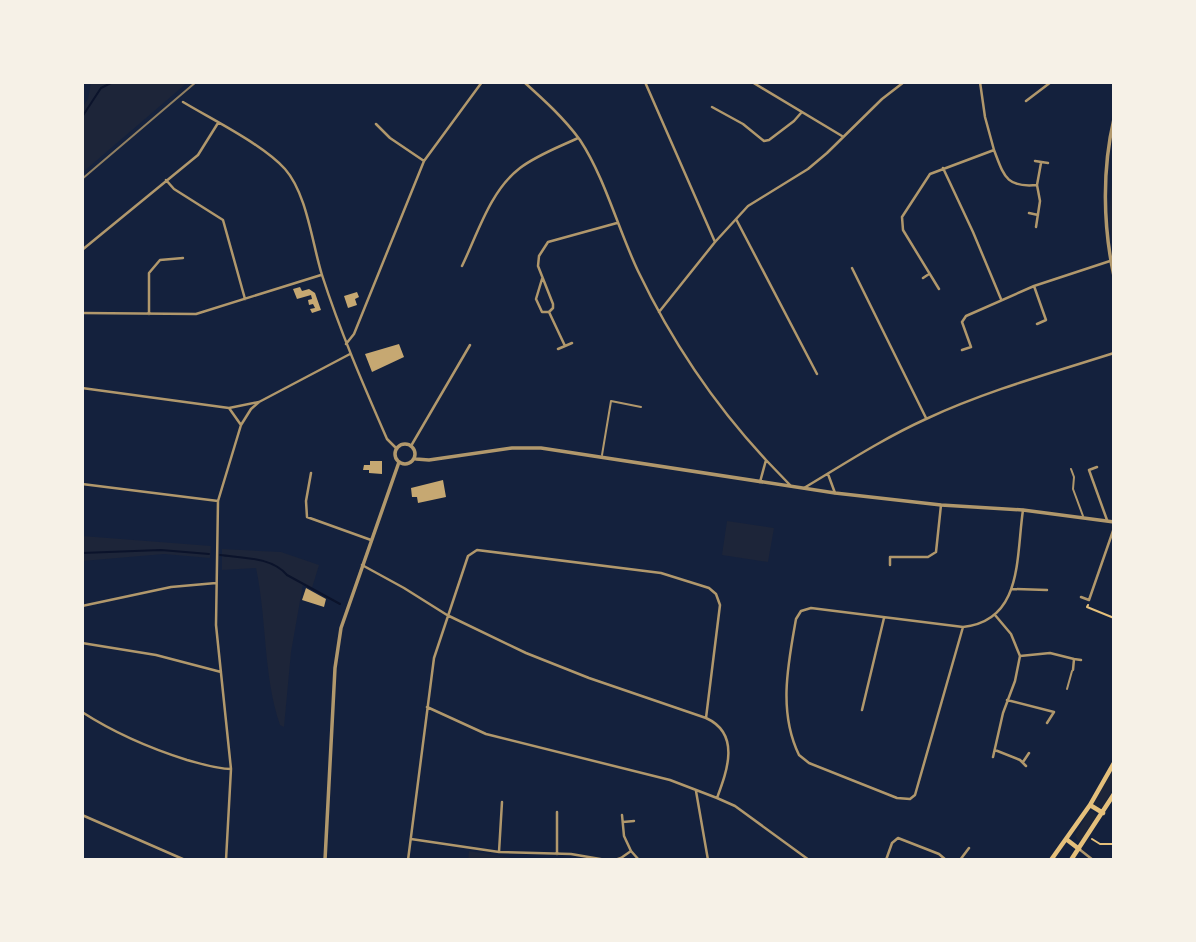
<svg xmlns="http://www.w3.org/2000/svg" width="1196" height="942" viewBox="0 0 1196 942" font-family="Overpass,sans-serif">
	<style>
		.green { fill: #1d2539 }
		.lines { fill: none; stroke-linecap: round; stroke-linejoin: round }
		.stream { stroke: #0b132b; stroke-width: 2 }
		.building { fill: #c6a872 }
		.path { stroke: #e5c07b; stroke-width: 2 }
		.service { stroke: #b1986c; stroke-width: 2 }
		.minor { stroke: #b1986c; stroke-width: 2.5 }
		.tertiary { stroke: #b1986c; stroke-width: 3.5 }
		.trunk { stroke: #e5c07b; stroke-width: 4.5 }
		.rail { stroke: #918062; stroke-width: 2 }
	</style>
	<rect width="100%" height="100%" fill="#14213d"/>
	<path class="green" d="M91 82H188L82 173V108L88 99Z
		M1112 181H1114V260L1109 218Z
		M727 521 774 528 768 562 722 555Z
		M82 536 211 546 210 558 164 554 82 561Z
		M222 549 281 552 319 565 312 588 303 584 291 652 284 727 280 725C263 675 267 620 256 568L222 570Z
		M1114 767V787L1103 807 1098 808 1094 804V801Z
		M1089 811H1093L1097 816 1081 840 1078 841 1075 835Z
		M469 851 525 860H468Z"/>
	<g class="lines">
		<path class="stream" d="M82 117 101 88 113 82
			M82 553 161 550 209 554
			M220 555C243 558 272 557 287 575L340 604"/>
	</g>
	<path class="building" d="M300 287 302 291 309 289 315 293 321 310 312 313 310 309 315 308 313 304 309 305 308 300 312 299 311 295 297 299 293 289Z
		M357 292 359 297 355 299 357 305 348 308 344 296Z
		M399 344 404 357 372 372 365 354Z
		M370 461H382V474L369 473V470H363L364 465H370Z
		M443 480 446 497 418 503 417 497H412L411 488Z
		M306 588 326 599 324 607 302 600Z"/>
	<g class="lines">
		<path class="path" d="M1088 605 1087 607 1114 618
			M1092 839 1100 844H1114"/>
		<path class="service" d="M602 455 611 401 641 407
			M1071 469 1074 477 1073 489 1083 516
			M1067 689 1072 671"/>
		<path class="minor" d="M524 82C544 100 564 118 580 140 605 178 618 229 638 271 672 342 712 402 766 460L760 482
			M645 82 715 242
			M752 82 842 136
			M1026 101 1051 82
			M183 102C213 120 262 144 285 169 307 194 312 243 322 275 340 331 363 384 387 439L396 448
			M712 107 743 124 764 141 769 140 794 121 801 113
			M376 124 390 138 424 161
			M994 150C1004 176 1006 188 1037 185L1041 163
			M1035 161 1048 163
			M943 168 973 232 1001 299
			M166 180 174 189 223 220 245 299
			M1029 213 1038 215
			M736 219 817 374
			M1036 227 1040 201 1037 185
			M82 250 198 155 218 123
			M462 266C478 233 490 191 520 168 537 155 559 147 578 138
			M852 268 926 418
			M923 278 929 274
			M542 279 536 299 542 312H548
			M1034 286 1110 261
			M939 289 903 230 902 217 930 174 994 150 985 117 980 82
			M659 312 715 242 748 206 808 169 827 153 882 99 904 82
			M82 313 196 314 321 275
			M149 314V273L160 260 183 258
			M346 344 354 334 424 161 482 82
			M565 346 549 312 553 308V304L538 266 539 256 548 242 617 223
			M558 349 572 343
			M962 350 971 347 962 322 966 316 1034 286 1046 320 1037 324
			M82 388 229 408 259 402 350 354
			M229 408 241 425
			M411 446 470 345
			M766 460 790 485
			M1097 467 1089 470 1107 520
			M311 473 306 501 307 517 371 540
			M828 474 835 493
			M82 484 218 501
			M804 488C844 464 884 438 926 419 986 391 1051 373 1114 353
			M362 565 404 588 447 615 526 653 589 678 706 718
			M890 565V557H928L936 552 941 505
			M1012 589 1047 590
			M1081 597 1089 600 1114 528
			M82 606 171 587 216 583
			M963 627 811 608 801 611 796 619C788 664 778 712 799 755L809 763 897 798 910 799 915 795 963 627C1023 621 1016 557 1023 510
			M82 643 156 655 221 672
			M1020 656 1050 653 1074 659 1073 670
			M1074 659 1081 660
			M1007 700 1054 712 1047 723
			M427 707 486 734 670 780 717 798 735 806 809 860
			M862 710 884 618
			M82 712C116 734 149 748 187 760 202 764 216 769 231 769
			M995 750 1020 760 1026 766
			M993 757 1003 713 1015 681 1020 656 1011 634 995 615
			M1023 762 1029 753
			M696 791 708 860
			M557 812V854
			M82 815 185 860
			M622 815 624 836 631 851
			M623 822 634 821
			M411 839 499 852 571 854 606 860
			M1079 849 1093 860
			M499 852 502 802
			M226 860 231 769 216 625 218 501 241 425 251 409 259 402
			M408 860 434 658 468 556 477 550 661 573 709 588 716 594 720 605 706 718C741 734 727 771 717 798
			M615 860 621 858 631 851 639 860
			M886 860 892 843 898 838 939 854 946 860
			M960 860 969 848"/>
		<path class="tertiary" d="M1114 119C1102 169 1103 226 1114 276
			M395 454a10 10 0 1 1 20 0a10 10 0 1 1-20 0Z
			M416 459 429 460 512 448H541L835 493 941 505 1023 510 1114 522
			M325 860 335 668 341 628 399 462"/>
		<path class="trunk" d="M1090 805 1103 813
			M1066 839 1079 849
			M1051 860 1090 805 1114 763
			M1071 860 1114 794"/>
		<path class="rail" d="M82 179 196 82"/>
	</g>
	<rect width="1196" height="942" fill="none" stroke="#f6f1e7" stroke-width="168"/>
</svg>
